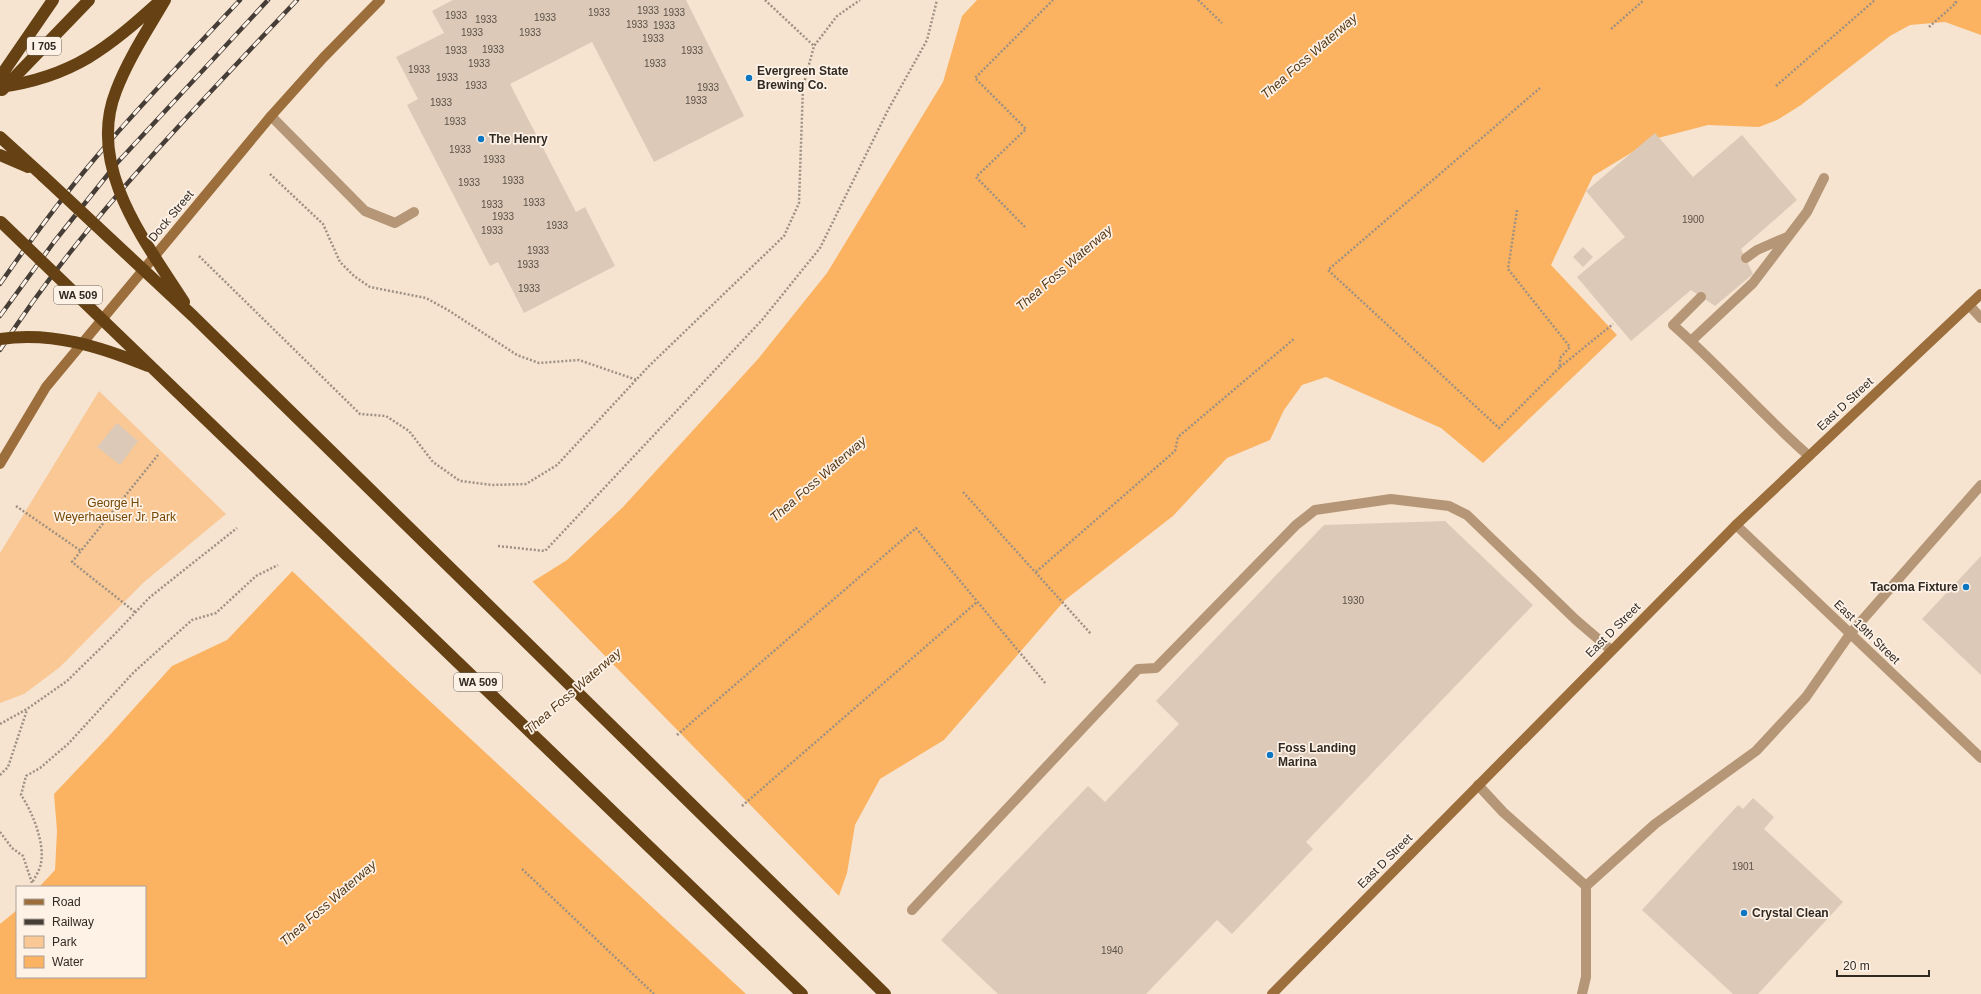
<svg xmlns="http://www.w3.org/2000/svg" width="1981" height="994" viewBox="0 0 1981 994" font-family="Arial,sans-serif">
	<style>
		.green { fill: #fac895 }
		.water { fill: #fbb361 }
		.pier { fill: #f6e4d1 }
		.building { fill: #dcc9b7 }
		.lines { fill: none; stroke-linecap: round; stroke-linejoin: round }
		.path { stroke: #9e9183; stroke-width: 2.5; stroke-dasharray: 2 2; stroke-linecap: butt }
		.lane { stroke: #b59676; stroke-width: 10 }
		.street { stroke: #b59676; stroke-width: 10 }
		.secondary { stroke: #9b6e3c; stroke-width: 10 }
		.highway { stroke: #654113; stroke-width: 12 }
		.rail-casing { stroke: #463e36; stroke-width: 4.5 }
		.rail { stroke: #fef2e7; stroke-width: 3; stroke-dasharray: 9; stroke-linecap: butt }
		.highway-bridge { stroke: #654113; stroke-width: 12 }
		.poi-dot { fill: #0b77c2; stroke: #fef2e7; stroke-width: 1.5 }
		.labels { text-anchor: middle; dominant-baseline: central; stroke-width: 3.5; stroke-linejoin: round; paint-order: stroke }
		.number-label { font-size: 10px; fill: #5c5248 }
		.shield { fill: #fef2e7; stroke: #6e665e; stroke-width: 1 }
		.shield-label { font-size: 11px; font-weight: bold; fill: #312a23 }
		.poi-label { font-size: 12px; font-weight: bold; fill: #312a23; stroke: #fef2e7; text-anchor: start }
		.street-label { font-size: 12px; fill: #312a23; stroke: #fef2e7 }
		.park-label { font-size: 12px; fill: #754703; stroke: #fef2e7 }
		.water-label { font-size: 13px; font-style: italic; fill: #553816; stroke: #fef2e7 }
	</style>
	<rect width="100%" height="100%" fill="#f6e4d1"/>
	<path class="green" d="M99 391 226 514 143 583 60 667 24 694 0 703V553Z"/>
	<path class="water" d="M977 0H1981V35L1945 22 1910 25 1890 36 1801 105 1777 120 1759 127 1708 125 1654 139 1593 176 1551 265 1617 335 1483 463 1441 428 1326 377 1302 385 1284 410 1270 440 1227 458 1173 516 1065 600 944 740 880 779 855 825 847 873 834 910 750 994H0V924L17 910V977H145V887H39L55 870 57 831 54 794 108 737 172 666 227 640 299 564 438 582H532L567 560 623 507 758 359 827 273 943 82 962 16Z"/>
	<path class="pier" d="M369 554 438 580H531L841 898 836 910 753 994H746L393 667 291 570 299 562Z"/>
	<path class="building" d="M453 0H686L744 116 654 162 592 42 510 84 576 212 585 207 615 266 524 313 498 262 490 266 407 105 418 99 396 57 444 33 432 11Z
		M1655 133 1693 177 1742 135 1797 200 1741 249 1753 274 1715 306 1691 290 1631 341 1577 277 1625 237 1586 191Z
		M1583 247 1593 257 1583 267 1573 257Z
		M117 423 138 441 120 465 97 447Z
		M1445 521 1533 605 1306 842 1313 849 1232 934 1217 920 1146 994H998L941 940 1088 786 1105 802 1179 724 1156 701 1324 525Z
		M1981 556V675L1922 619Z
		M1753 798 1774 817 1764 829 1843 902 1758 994H1733L1642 910 1738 805 1743 809Z"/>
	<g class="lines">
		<path class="path" d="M765 0 814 46
			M1198 0 1222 23
			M1929 27 1956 3 1955 0
			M1611 29 1644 0
			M1776 86 1875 0
			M270 174 323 224 340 262 354 276 370 287 426 298 448 310 517 355 539 363 579 360 637 380
			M1517 210 1508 269 1570 347 1560 358V367L1499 428 1328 270 1540 88
			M1025 227 976 177 1026 129 975 78 1053 0
			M199 256 360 414 386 416 409 431 433 462 460 481 492 485 526 484 557 465 649 366 784 236 799 203 803 87 814 46 837 16 860 0
			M1560 367 1613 324
			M963 492 1091 634
			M16 506 81 551
			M498 546 545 551 762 320 820 248 888 110 927 40 937 0
			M1036 572 1175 451 1178 437 1295 338
			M135 612 72 562 158 455
			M0 724 27 709 67 681 113 636 150 597 237 528
			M677 735 916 528 1046 684
			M0 775 8 767 27 710
			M742 806 977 602
			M0 832 12 848 23 856 32 883C35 877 40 870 41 863 45 843 32 811 21 795L26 776 40 768 68 744 134 672 192 620 216 613 256 576 278 565
			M522 869 654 994"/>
		<path class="lane" d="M271 116 365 211 395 223 414 212
			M1746 258 1757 250 1787 237
			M1701 297 1673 325C1720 366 1761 414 1809 456
			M1969 305 1981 318
			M1691 341 1753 283 1807 212 1824 178
			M1478 785 1503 812 1586 886
			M912 910 1138 669 1156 668 1296 525 1315 510 1391 499 1449 506 1467 515 1576 620 1611 650
			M1582 994 1586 977V886L1655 824 1756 751 1806 697 1850 634 1981 485"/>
		<path class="street" d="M1736 525 1981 758"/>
		<path class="secondary" d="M0 464 46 387 271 116 323 58 380 0
			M1272 994 1736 525 1981 294"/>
		<path class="highway" d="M0 77 53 0
			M2 90 89 0
			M0 137 43 176
			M0 155 28 167
			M478 595 885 994"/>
		<g class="rail-casing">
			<path id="rail" d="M0 284C32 238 66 192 103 149 147 98 194 49 240 0
				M0 316 54 242 117 163 268 0
				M0 350C83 221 193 111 297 0"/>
		</g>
		<use href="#rail" class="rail"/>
		<path class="highway-bridge" d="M165 0C148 29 128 59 116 91 86 167 145 241 184 302
			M0 87C73 77 108 48 161 0
			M43 176 193 316 478 595
			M1 222 802 994
			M0 339C52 331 101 347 148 366"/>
	</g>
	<g class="poi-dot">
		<circle cx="749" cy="78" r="4"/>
		<circle cx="481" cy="139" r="4"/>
		<circle cx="1966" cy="587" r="4"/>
		<circle cx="1270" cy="755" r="4"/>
		<circle cx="1744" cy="913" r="4"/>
	</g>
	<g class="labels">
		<g class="number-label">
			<text x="648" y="10">1933</text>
			<text x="599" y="12">1933</text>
			<text x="674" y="12">1933</text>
			<text x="456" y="15">1933</text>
			<text x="545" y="17">1933</text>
			<text x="486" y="19">1933</text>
			<text x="637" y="24">1933</text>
			<text x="664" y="25">1933</text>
			<text x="472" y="32">1933</text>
			<text x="530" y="32">1933</text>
			<text x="653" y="38">1933</text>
			<text x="493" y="49">1933</text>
			<text x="456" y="50">1933</text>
			<text x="692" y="50">1933</text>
			<text x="479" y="63">1933</text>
			<text x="655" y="63">1933</text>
			<text x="419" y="69">1933</text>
			<text x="447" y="77">1933</text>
			<text x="476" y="85">1933</text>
			<text x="708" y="87">1933</text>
			<text x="696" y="100">1933</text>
			<text x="441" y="102">1933</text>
			<text x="455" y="121">1933</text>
			<text x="460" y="149">1933</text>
			<text x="494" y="159">1933</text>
			<text x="513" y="180">1933</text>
			<text x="469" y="182">1933</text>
			<text x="534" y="202">1933</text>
			<text x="492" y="204">1933</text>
			<text x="503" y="216">1933</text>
			<text x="1693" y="219">1900</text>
			<text x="557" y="225">1933</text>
			<text x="492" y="230">1933</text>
			<text x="538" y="250">1933</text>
			<text x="528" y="264">1933</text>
			<text x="529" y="288">1933</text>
			<text x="1353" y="600">1930</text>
			<text x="1743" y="866">1901</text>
			<text x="1112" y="950">1940</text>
		</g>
		<g class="shield">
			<rect x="27" y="37" width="34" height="18" rx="3"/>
			<rect x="54" y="286" width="48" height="18" rx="3"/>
			<rect x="454" y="673" width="48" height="18" rx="3"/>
		</g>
		<g class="shield-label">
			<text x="44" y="46">I 705</text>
			<text x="78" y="295">WA 509</text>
			<text x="478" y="682">WA 509</text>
		</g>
		<g class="poi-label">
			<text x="757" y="71">Evergreen State<tspan x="757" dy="14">Brewing Co.</tspan></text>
			<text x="489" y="139">The Henry</text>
			<text x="1958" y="587" text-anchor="end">Tacoma Fixture</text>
			<text x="1278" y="748">Foss Landing<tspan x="1278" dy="14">Marina</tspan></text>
			<text x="1752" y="913">Crystal Clean</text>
		</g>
		<g class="street-label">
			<text transform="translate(171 216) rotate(-50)">Dock Street</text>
			<text transform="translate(1845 404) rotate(-43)">East D Street</text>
			<text transform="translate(1613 630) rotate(-45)">East D Street</text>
			<text transform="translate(1867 632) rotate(44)">East 19th Street</text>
			<text transform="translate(1385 861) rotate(-45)">East D Street</text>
		</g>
		<g class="park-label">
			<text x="115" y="503">George H.<tspan x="115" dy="14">Weyerhaeuser Jr. Park</tspan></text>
		</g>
		<g class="water-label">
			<text transform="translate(1309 56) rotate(-41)">Thea Foss Waterway</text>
			<text transform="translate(1064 268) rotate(-41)">Thea Foss Waterway</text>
			<text transform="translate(818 479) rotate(-41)">Thea Foss Waterway</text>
			<text transform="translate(573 691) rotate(-41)">Thea Foss Waterway</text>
			<text transform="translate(328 903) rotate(-41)">Thea Foss Waterway</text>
		</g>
	</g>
	<rect x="16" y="886" width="130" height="92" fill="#fef2e7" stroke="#aca299"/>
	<rect x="24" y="899" width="20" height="6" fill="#9b6e3c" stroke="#aca299"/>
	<text x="52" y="906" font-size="12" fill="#312a23">Road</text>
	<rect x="24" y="919" width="20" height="6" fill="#463e36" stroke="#aca299"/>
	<text x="52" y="926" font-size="12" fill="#312a23">Railway</text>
	<rect x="24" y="936" width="20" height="12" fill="#fac895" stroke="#aca299"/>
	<text x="52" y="946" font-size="12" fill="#312a23">Park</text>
	<rect x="24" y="956" width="20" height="12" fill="#fbb361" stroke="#aca299"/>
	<text x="52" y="966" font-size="12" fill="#312a23">Water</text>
	<path d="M1837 970v6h92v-6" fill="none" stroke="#312a23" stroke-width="2"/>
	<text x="1843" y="970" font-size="12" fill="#312a23" stroke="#fef2e7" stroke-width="3" paint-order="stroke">20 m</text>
</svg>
